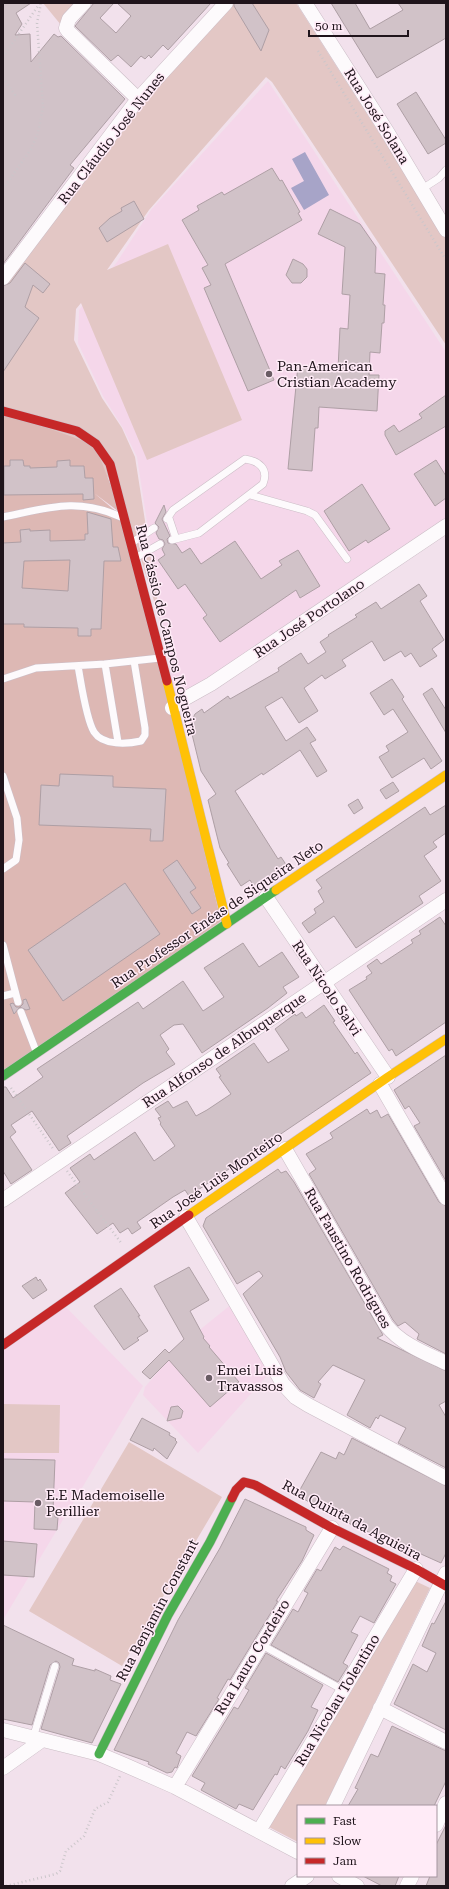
<svg xmlns="http://www.w3.org/2000/svg" width="449" height="1889" viewBox="0 0 449 1889" font-family="'Roboto Serif',serif">
	<style>
		.built { fill: #f5d7ea }
		.green { fill: #e3c7c5 }
		.forest { fill: #ddb8b4 }
		.water { fill: #a7a4c8 }
		.building { fill: #d1c2c8; stroke: #ae9fa5; fill-rule: evenodd }
		.lines { fill: none; stroke-linecap: round; stroke-linejoin: round }
		.lane-casing { stroke: #cbbdc6; stroke-width: 8 }
		.street-casing { stroke: #cbbdc6; stroke-width: 15 }
		.fast-casing { stroke: #cbbdc6; stroke-width: 10 }
		.slow-casing { stroke: #cbbdc6; stroke-width: 10 }
		.jam-casing { stroke: #cbbdc6; stroke-width: 10 }
		.path { stroke: #cbc6ca; stroke-width: 2.5; stroke-dasharray: 1 3; stroke-linecap: butt }
		.lane { stroke: #fdfafc; stroke-width: 7 }
		.street { stroke: #fdfafc; stroke-width: 14 }
		.fast { stroke: #4caf50; stroke-width: 9 }
		.slow { stroke: #ffc107; stroke-width: 9 }
		.jam { stroke: #c62828; stroke-width: 9 }
		.poi-dot { fill: #695c64; stroke: #ffebf7; stroke-width: 1.5 }
		.labels { text-anchor: middle; dominant-baseline: central; stroke-width: 3; stroke-linejoin: round; paint-order: stroke }
		.street-label { font-size: 14px; fill: #1f141b; stroke: #ffebf7 }
		.poi-label { font-size: 14px; fill: #1f141b; stroke: #ffebf7; text-anchor: start }
	</style>
	<rect width="100%" height="100%" fill="#f2e1ec"/>
	<path class="built" d="M268 81 446 352V521L207 685 174 698 137 457 123 428 103 396 78 343 79 310 117 262 151 210Z
		M233 1303 272 1370 198 1453 143 1395 145 1387 181 1345Z
		M65 1306 143 1386 3 1620V1350Z"/>
	<path class="green" d="M43 3H82L61 25Z
		M230 3H296L438 225 446 238V345L272 82 266 77 149 210 107 270 168 244 242 420 147 460 81 303 76 309 74 340 102 398 122 428 135 457 161 623 117 483 3 409V282L140 101Z
		M3 1404 60 1405 59 1453H3Z
		M129 1442 222 1497 122 1666 29 1611Z
		M413 1580 430 1588 325 1806H298V1842L267 1826 351 1692Z"/>
	<path class="forest" d="M3 412 95 445 122 514 94 493 125 519 221 921 3 1076Z"/>
	<path class="water" d="M305 152 329 195 304 210 291 188 304 181 292 159Z"/>
	<path class="building" d="M3 3H31L16 13 22 24 15 35 30 34 31 62 54 34 58 37 61 36 125 99 70 165 74 168 3 264Z
		M94 3H114L100 18 116 33 131 16 117 3H211L168 50 163 45 151 58 149 55 145 59 141 56 131 67 118 55 111 61 75 26Z
		M234 3H252L269 30 261 51 234 6Z
		M331 3H355L370 29 403 10 398 3H446V38L377 78Z
		M416 92 446 140V143L428 154 397 104Z
		M272 168 280 181 282 180 300 212 298 213 302 220 225 264 274 380 248 391 204 288 211 285 202 268 208 265 182 220 199 210 197 206 222 192 224 195Z
		M134 201 144 219 107 242 99 228 110 218 122 211 121 208Z
		M330 209 360 224 376 247 375 273 385 274 383 305H385L384 323H382L380 353 370 352 369 375H379L377 411 319 407 318 428H315L312 471 288 469 298 365 338 369 340 328 348 329 350 295 342 294 345 247 318 234Z
		M293 259 303 264 307 269V277L301 283H292L286 275Z
		M25 263 50 284 43 293 33 285 25 307 39 318 3 372V286L10 283Z
		M446 395V426L396 455 385 435V431L394 425 399 432 422 418 419 414Z
		M10 460H23L24 466H30V468L57 467V461L70 460V466H84L85 478H93L94 499 83 500V494L4 495V466H10Z
		M436 460 446 476V498L435 506 414 474Z
		M362 484 390 529 368 543 366 540 349 551 324 511Z
		M164 505 166 512 162 519 170 536 167 539 168 543 176 544 182 553 190 548 201 564 235 541 261 579 282 565 279 561 298 550 320 586 300 598 296 590 220 642 203 618 207 615 185 584 178 589 158 560 165 555 162 549 165 544 163 540 159 539 156 533 159 527 155 523Z
		M87 512 111 519 113 547H118L121 561H104L101 629H91V636H78V628L24 627V624H3V543L21 542 20 530 30 529V531L50 530V541L85 540V534H88ZM70 560 68 591 22 588 24 561Z
		M419 584 427 596 420 601 444 640 432 649 437 656 420 667 411 653 405 657 401 651 384 661 372 641 342 660 346 666 325 679 322 675 304 688 318 711 299 723 282 697 265 707 286 741 307 727 316 740 310 743 327 771 317 777 300 750 263 775 262 773 235 791 278 859 281 857 287 866 255 888 250 880 241 886 227 864 229 863 220 848 208 800 216 794 201 771 191 730V722L195 714 202 709 204 713 228 696 230 699 279 671 278 668 301 653 308 664 326 652 320 642 329 636 328 635 357 617 355 615 376 602 381 609Z
		M392 679 404 697 402 699 442 761 431 769 424 758 392 778 379 757 389 751 386 746 408 732 393 709 384 715 370 693Z
		M432 688 446 710V733L423 694Z
		M60 774 113 776V787L166 789 163 841H150L151 829 39 825 41 785 59 786Z
		M393 782 399 791 386 799 380 790Z
		M358 799 363 808 354 814 348 805Z
		M446 805V833L433 842 437 847 424 856 441 881 419 896 423 903 356 948 334 916 309 933 302 923 316 913 314 909 324 902 318 891 322 888 316 880 425 807 430 815Z
		M177 860 196 888 190 892 201 908 192 914 163 870Z
		M125 883 160 934 63 1001 28 950Z
		M440 917 446 926V1022L396 1056 392 1049 389 1051 349 990 367 979 366 977 372 973 367 966 377 959 381 964 413 943 411 940 421 934 419 931Z
		M243 943 259 967 282 952 299 977 283 987 287 993 268 1008 202 1053 183 1024 174 1025 160 1035 169 1049 166 1052 175 1064 143 1083 67 1136 71 1143 59 1151 32 1111 11 1125 16 1132 10 1137 32 1170 11 1184 3 1171V1087H6L13 1098 43 1077 37 1069 138 1002 143 1009 183 981 203 1011 224 997 204 968Z
		M26 999 30 1009 26 1010 20 1007 14 1014 10 1004 13 1003 16 1007H20L23 1004V1000Z
		M324 1005 335 1021 333 1022 355 1054 357 1052 371 1073 189 1196 185 1190 173 1197 137 1222 141 1228 132 1234 128 1228 120 1233 113 1223 97 1234 65 1193 80 1182 70 1168 90 1154 94 1160 135 1132 154 1161 175 1146 160 1124 161 1123 158 1118 161 1117 155 1109 168 1101 173 1108 187 1101 196 1116 207 1110 231 1094 219 1077 221 1076 216 1069 254 1043 268 1063 289 1050 275 1029 295 1014 296 1016 302 1012 306 1018Z
		M446 1055V1181L414 1126 420 1123 409 1106 405 1109 394 1090Z
		M367 1109 370 1114 377 1110 381 1118 388 1114 439 1202 446 1206V1354L417 1339 419 1334 405 1322 398 1326 393 1320 309 1174 316 1169 306 1154 333 1138 330 1133Z
		M278 1169 281 1173 286 1171 294 1182 383 1335 377 1338 446 1371V1401L439 1405 446 1417V1468L398 1443 406 1428 380 1415 378 1419 376 1417 370 1428 347 1415 365 1380 333 1365 318 1382 321 1384 314 1398 300 1390 286 1372 280 1357 243 1294 263 1276 259 1271 237 1284 203 1226 206 1218Z
		M189 1267 209 1300 190 1311 204 1337 203 1338 210 1346 209 1347 239 1382 210 1407 169 1360 150 1379 142 1372 165 1349 169 1353 184 1339 154 1286Z
		M36 1277 38 1281 40 1279 47 1290 33 1299 22 1286Z
		M121 1288 140 1316H138L148 1331 137 1338 139 1340 124 1350 94 1306Z
		M178 1406 183 1411 181 1418 167 1421 171 1407Z
		M142 1418 170 1433 169 1435 176 1439 175 1440 177 1442 167 1459 154 1448 153 1451 130 1440Z
		M352 1438 446 1486V1553L441 1563 412 1550 410 1549 408 1552 399 1548 400 1546 337 1518 297 1495 321 1452 336 1459 339 1452 344 1455Z
		M3 1459 55 1460 53 1510 55 1511V1517H58L57 1530 34 1529 35 1502 3 1501Z
		M245 1499 306 1527V1530L314 1535 302 1561 276 1601H278L230 1680 228 1679 217 1698 219 1699 196 1736 187 1732 176 1753 181 1756 177 1768 175 1767 172 1772 167 1773 148 1764 149 1762 114 1750 178 1620 220 1548Z
		M3 1541 37 1544 34 1577 3 1575Z
		M343 1546 389 1569 387 1573 392 1576 390 1581 396 1584 374 1623 360 1616 351 1632 358 1635 343 1663 348 1666 338 1682 271 1645 293 1609 298 1612 308 1593 304 1591 317 1569 321 1571 335 1547 340 1550Z
		M446 1601V1730L394 1704 413 1664 427 1672 436 1653 422 1646 432 1623 434 1624Z
		M3 1625 74 1659 72 1665 95 1671V1669L111 1676 110 1680 121 1684 92 1743 41 1729 60 1667 59 1663 56 1661 50 1665 32 1725 3 1719Z
		M266 1653 323 1685 311 1707 318 1710 308 1731 285 1769 281 1766 277 1775 275 1774 253 1810 239 1804 236 1809 201 1790 205 1783 192 1776 234 1707 238 1709 249 1690 245 1688Z
		M392 1726 446 1751V1781L434 1806H348L358 1789 355 1788 371 1754 378 1757Z
		M446 1825V1886H426L430 1876H436V1845Z
		M363 1876H399L395 1886H382Z"/>
	<g class="lines">
		<g class="lane-casing">
			<path id="lane" d="M422 189 439 178 446 170
				M250 495 307 511 315 515 347 559
				M3 517C48 508 77 497 121 517
				M169 518 176 539
				M167 519 173 510 245 459C259 461 269 469 263 484L199 533 172 540
				M133 542 154 528
				M137 557 160 544
				M105 664 118 742
				M78 666C81 682 86 719 94 732 103 746 128 744 141 741L145 735V728L134 661
				M3 679 36 668 105 664 160 658
				M3 776 17 818 19 840 16 860 3 869
				M3 945 18 1002
				M3 996 15 993
				M21 1012 36 1051
				M260 1644 343 1690
				M33 1738 55 1666"/>
		</g>
		<g class="street-casing">
			<path id="street" d="M84 3 69 19 66 28 68 31 138 99
				M305 3 388 133 446 230
				M3 278 138 99 226 3
				M172 708 186 698 211 684 446 526
				M266 897 388 1077
				M380 1084 446 1198
				M285 1149 386 1325C401 1344 425 1353 446 1363
				M3 1200 446 900
				M186 1217 283 1384 295 1397 308 1405 446 1478
				M380 1708 446 1742
				M3 1730 99 1754 125 1765 175 1787 298 1852
				M3 1768 41 1741
				M175 1787 332 1528
				M333 1806 446 1573
				M436 1825 446 1803
				M259 1831 416 1569
				M339 1876 357 1886
				M292 1886 307 1876
				M407 1886 412 1876"/>
		</g>
		<g class="fast-casing">
			<path id="fast" d="M3 1076 276 890
				M99 1754 168 1615 210 1542 232 1498"/>
		</g>
		<g class="slow-casing">
			<path id="slow" d="M167 681 227 924
				M276 890 446 775
				M189 1215 388 1077 446 1039"/>
		</g>
		<g class="jam-casing">
			<path id="jam" d="M3 411 77 431 96 444 110 464 167 681
				M3 1345 189 1215
				M232 1498 236 1490 244 1482 255 1485 332 1528 416 1569 446 1586"/>
		</g>
		<path class="path" d="M318 51 446 260
			M3 57 40 3
			M3 78 15 95 13 97
			M3 189 31 149 38 133 43 107 37 23 41 3
			M11 1088 54 1150
			M67 1171 122 1244
			M6 1886 56 1874 60 1871 66 1851 84 1836 95 1809 108 1802 120 1776"/>
		<use href="#lane" class="lane"/>
		<use href="#street" class="street"/>
		<use href="#fast" class="fast"/>
		<use href="#slow" class="slow"/>
		<use href="#jam" class="jam"/>
	</g>
	<g class="poi-dot">
		<circle cx="269" cy="374" r="4"/>
		<circle cx="209" cy="1378" r="4"/>
		<circle cx="38" cy="1503" r="4"/>
	</g>
	<g class="labels">
		<g class="street-label">
			<text transform="translate(377 116) rotate(58)">Rua José Solana</text>
			<text transform="translate(111 138) rotate(-52)">Rua Cláudio José Nunes</text>
			<text transform="translate(309 618) rotate(-34)">Rua José Portolano</text>
			<text transform="translate(167 630) rotate(76)">Rua Cássio de Campos Nogueira</text>
			<text transform="translate(217 914) rotate(-34)">Rua Professor Enéas de Siqueira Neto</text>
			<text transform="translate(327 988) rotate(56)">Rua Nicolo Salvi</text>
			<text transform="translate(224 1050) rotate(-34)">Rua Alfonso de Albuquerque</text>
			<text transform="translate(216 1180) rotate(-35)">Rua José Luis Monteiro</text>
			<text transform="translate(348 1258) rotate(60)">Rua Faustino Rodrigues</text>
			<text transform="translate(352 1520) rotate(28)">Rua Quinta da Aguieira</text>
			<text transform="translate(157 1610) rotate(-62)">Rua Benjamin Constant</text>
			<text transform="translate(252 1657) rotate(-59)">Rua Lauro Cordeiro</text>
			<text transform="translate(337 1700) rotate(-59)">Rua Nicolau Tolentino</text>
		</g>
		<g class="poi-label">
			<text x="277" y="366">Pan-American<tspan x="277" dy="16">Cristian Academy</tspan></text>
			<text x="217" y="1370">Emei Luis<tspan x="217" dy="16">Travassos</tspan></text>
			<text x="46" y="1495">E.E Mademoiselle<tspan x="46" dy="16">Perillier</tspan></text>
		</g>
	</g>
	<rect width="449" height="1889" fill="none" stroke="#1f141b" stroke-width="8"/>
	<rect x="297" y="1805" width="140" height="72" fill="#ffebf7" stroke="#a5959f"/>
	<rect x="305" y="1818" width="20" height="6" fill="#4caf50" stroke="#a5959f"/>
	<text x="333" y="1825" font-size="12" fill="#1f141b">Fast</text>
	<rect x="305" y="1838" width="20" height="6" fill="#ffc107" stroke="#a5959f"/>
	<text x="333" y="1845" font-size="12" fill="#1f141b">Slow</text>
	<rect x="305" y="1858" width="20" height="6" fill="#c62828" stroke="#a5959f"/>
	<text x="333" y="1865" font-size="12" fill="#1f141b">Jam</text>
	<path d="M309 30v6h99v-6" fill="none" stroke="#1f141b" stroke-width="2"/>
	<text x="315" y="30" font-size="12" fill="#1f141b" stroke="#ffebf7" stroke-width="3" paint-order="stroke">50 m</text>
</svg>
